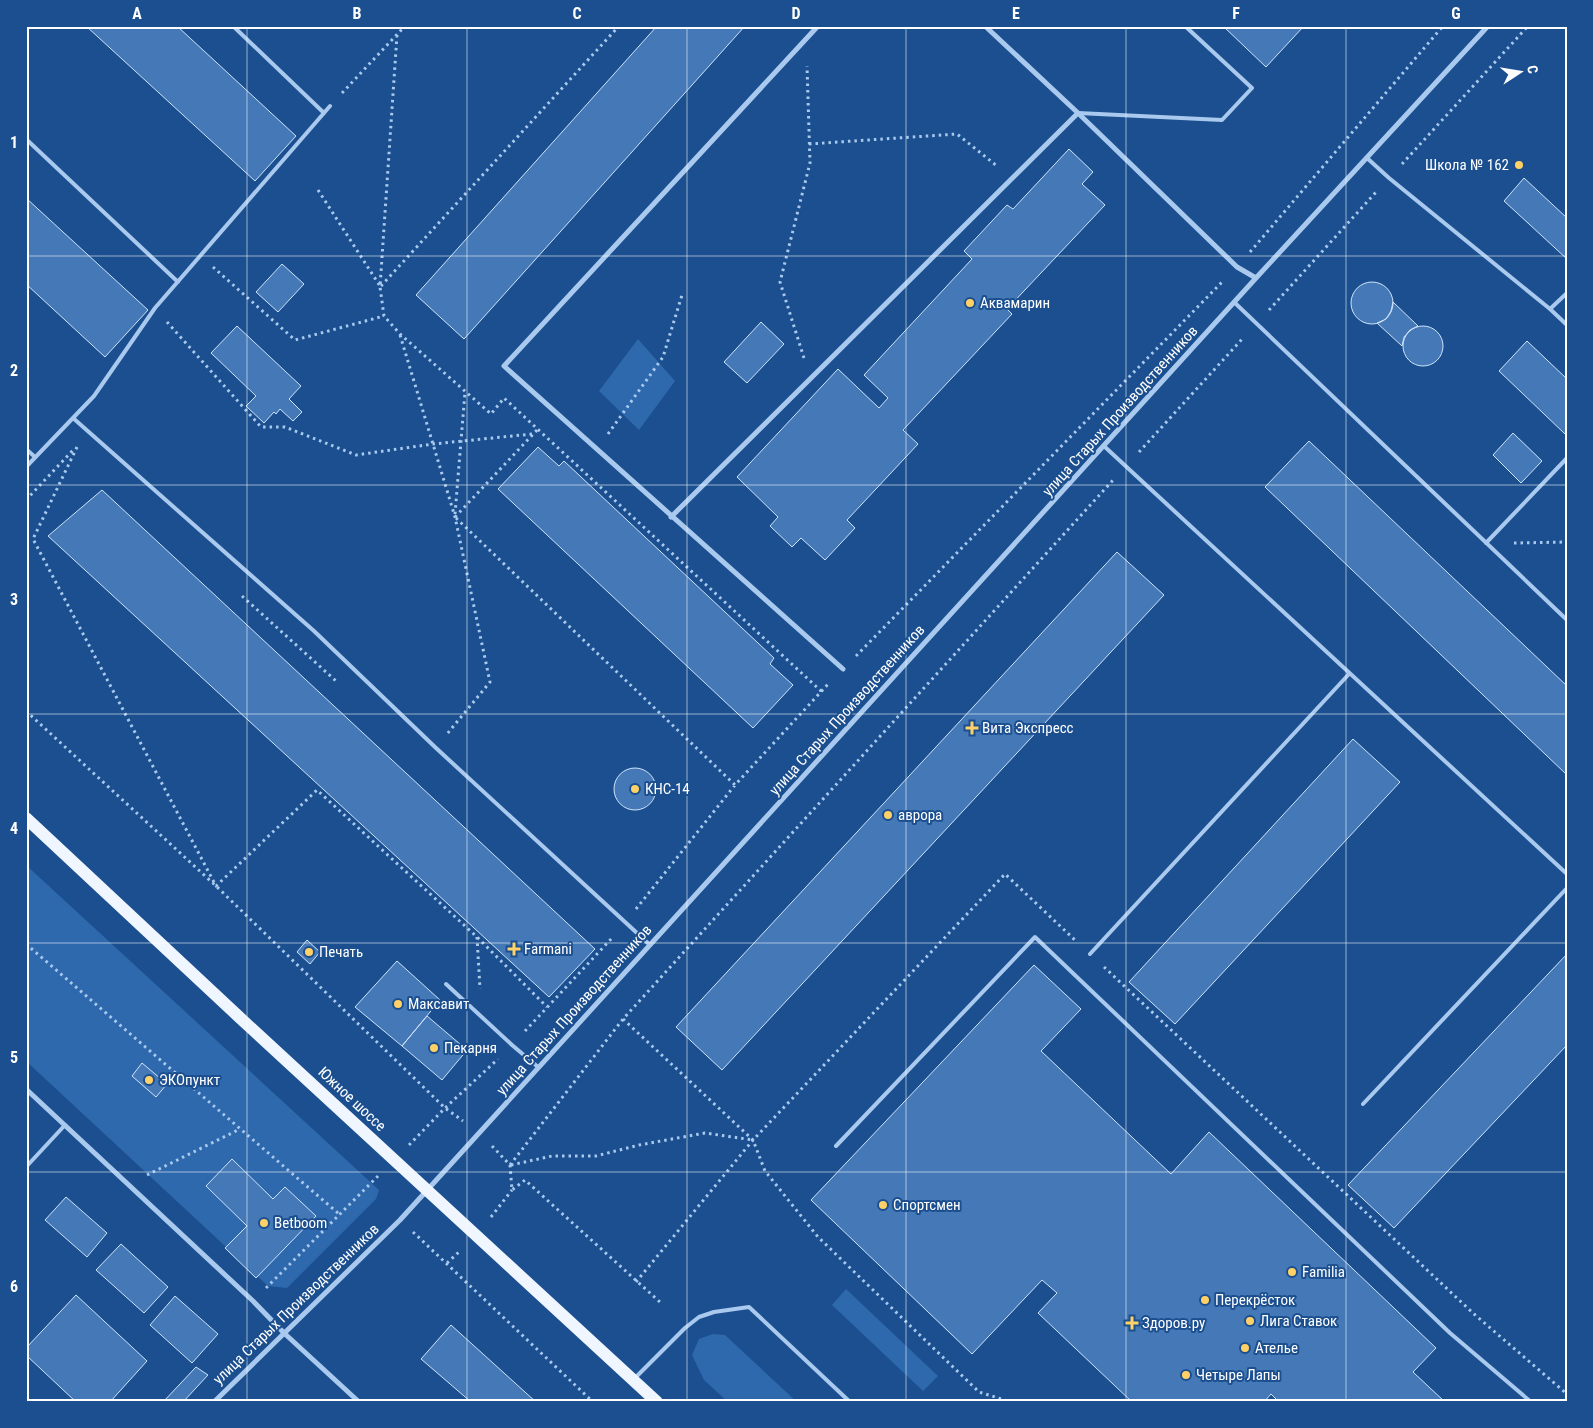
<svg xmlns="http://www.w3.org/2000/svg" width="1593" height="1428" viewBox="0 0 1593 1428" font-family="'Roboto Condensed',sans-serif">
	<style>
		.green { fill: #2e69ad }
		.building { fill: #4478b7; stroke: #cfe3fa }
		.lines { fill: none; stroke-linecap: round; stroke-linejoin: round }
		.path { stroke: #a9c9ee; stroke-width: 3; stroke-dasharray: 2.5 4; stroke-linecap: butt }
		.service { stroke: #a9c9ee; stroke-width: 4 }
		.minor { stroke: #a9c9ee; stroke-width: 5 }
		.primary { stroke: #f0f6ff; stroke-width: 12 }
		.grid { fill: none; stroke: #fff; stroke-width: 1; stroke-opacity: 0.55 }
		.poi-dot { fill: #ffd166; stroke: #1b4f8f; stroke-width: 2 }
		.labels { text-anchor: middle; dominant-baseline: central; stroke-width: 4; stroke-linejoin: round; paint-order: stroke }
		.poi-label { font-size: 15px; fill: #fff; stroke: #1b4f8f; text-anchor: start }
		.street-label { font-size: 15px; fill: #fff; stroke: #1b4f8f }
		.neatline { fill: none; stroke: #fff; stroke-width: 2 }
		.grid-label { font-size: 16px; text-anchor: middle; font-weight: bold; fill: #fff }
	</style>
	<rect width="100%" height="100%" fill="#1b4f8f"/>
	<path class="green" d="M638 339 675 381 639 430 599 391Z
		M26 865 379 1190 376 1199 287 1288 268 1286 26 1061Z
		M846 1289 938 1376 923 1391 832 1305Z
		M713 1334 725 1335 797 1402H728L704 1380 692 1355 699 1339Z"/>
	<path class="building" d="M86 26H177L296 136 255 181Z
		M657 26H745L464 339 416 295Z
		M1223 26H1304L1266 67Z
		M1069 149 1093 172 1082 184 1105 205 1007 309 1012 314 903 430 918 444 847 520 855 528 825 560 801 538 792 547 770 526 778 517 737 477 838 369 879 408 888 398 864 375 972 259 964 251 1007 205 1013 209Z
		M1524 178 1567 218V259L1504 201Z
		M26 198 148 310 105 357 26 284Z
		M282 264 304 284 278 312 256 292Z
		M1351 303a21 21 0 1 1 42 0a21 21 0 1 1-42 0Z
		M1393 302 1418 326 1410 330 1404 337 1402 346 1377 323 1386 319 1391 311Z
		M761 322 784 344 747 383 724 362Z
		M1403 346a20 20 0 1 1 40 0a20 20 0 1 1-40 0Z
		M237 326 301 386 289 399 302 412 293 421 280 409 276 414 274 412 264 423 246 406 256 396 211 353Z
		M1527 341 1567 379V433L1565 434 1499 371Z
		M1513 433 1542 461 1521 483 1493 455Z
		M1309 441 1567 686V775L1265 487Z
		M538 447 559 466 564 461 774 658 770 664 793 685 753 728 498 489Z
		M102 490 595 949 549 997 48 536Z
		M1117 552 1164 595 722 1070 676 1027Z
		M1353 739 1400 782 1175 1024 1129 982Z
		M614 789a21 21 0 1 1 42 0a21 21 0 1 1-42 0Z
		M307 940 320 952 310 964 297 952Z
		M1567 954V1045L1394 1228 1348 1185Z
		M397 961 440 1000 402 1046 355 1007Z
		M1034 965 1081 1009 1041 1051 1171 1174 1209 1132 1436 1348 1413 1372 1445 1402H1279L1271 1394 1264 1402H1132L1038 1313 1057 1293 1042 1280 972 1354 811 1200Z
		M427 1016 467 1050 442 1080 402 1046Z
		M142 1063 167 1084 156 1097 132 1076Z
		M232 1159 273 1199 285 1187 316 1216 256 1278 225 1248 247 1226 206 1186Z
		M66 1197 107 1233 87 1257 45 1220Z
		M121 1244 168 1287 144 1313 96 1270Z
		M76 1295 147 1361 110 1402H76L26 1355V1348Z
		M175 1296 218 1334 192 1363 150 1325Z
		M451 1325 536 1402H471L421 1359Z
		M196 1367 208 1375 183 1402H163Z"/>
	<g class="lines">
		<path class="path" d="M397 35 380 287 384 316 400 334 491 414 504 398 821 691
			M342 93 405 26
			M809 144 957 134 997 166
			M1402 164 1528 26
			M318 190 380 286
			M1250 252 1443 26
			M213 267 295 340 384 316
			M381 286 619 26
			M1269 310 1377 191
			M167 322 261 427H285L356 455 433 444 532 434
			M400 335 455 517 490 682 447 734
			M804 358 780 282 810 163 807 66
			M608 434 663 357 682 295
			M77 447 33 539 216 886 317 790 477 937 547 1007
			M1139 452 1244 337
			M26 500 75 448
			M455 514 465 392
			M455 517 538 429
			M456 518 735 785
			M1514 543 1567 542
			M242 596 336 681
			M856 656 1224 280
			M26 711 216 886 445 1108 463 1121
			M636 909 735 785 830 682
			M477 937 480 989
			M26 944 339 1214
			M1104 967 1474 1314 1567 1394
			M623 1019 753 1140 765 1171 818 1237 979 1392 1011 1402
			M525 1031 613 937
			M409 1145 445 1108 498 1059
			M492 1146 510 1165 512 1190 525 1180 661 1303
			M510 1165 623 1019 1114 479
			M511 1165 552 1156H596L639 1145 705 1133 753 1140
			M147 1175 240 1129
			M491 1217 512 1190
			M413 1232 593 1402
			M447 1263 460 1251
			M636 1282 753 1140 1005 874 1077 942
			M266 1288 378 1176"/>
		<path class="service" d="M233 26 324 113
			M1078 113 1222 120 1252 88 1185 26
			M26 139 178 282
			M1367 158 1389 178 1550 309 1567 325
			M1235 303 1567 620
			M1550 309 1567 293
			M73 418 314 631 436 748 650 945
			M1105 447 1567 874
			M26 449 35 457
			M26 467 94 396 155 308 330 106
			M1486 543 1567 458
			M1090 954 1349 674
			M446 984 512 1045 538 1067
			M1363 1104 1567 888
			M836 1146 1035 937 1450 1333 1531 1402
			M26 1167 65 1125
			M635 1378 685 1328 699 1317 714 1312 749 1307 850 1402"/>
		<path class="minor" d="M818 26 504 366 843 669
			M985 26 1078 113 1237 267 1256 278
			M671 517 1078 113
			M26 1089 253 1301 284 1333 359 1402
			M214 1402 400 1220 1256 278 1488 26"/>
		<path class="primary" d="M26 818 238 1016 657 1402"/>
	</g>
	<path class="grid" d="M247 26V1402M467 26V1402M687 26V1402M906 26V1402M1126 26V1402M1346 26V1402M26 256H1567M26 485H1567M26 714H1567M26 943H1567M26 1172H1567"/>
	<g class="poi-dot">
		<circle cx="1519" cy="165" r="5"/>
		<circle cx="970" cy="303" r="5"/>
		<path d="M969.5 720.5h5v5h5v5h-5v5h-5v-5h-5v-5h5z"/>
		<circle cx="635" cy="789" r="5"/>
		<circle cx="888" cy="815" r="5"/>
		<path d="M511.5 941.5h5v5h5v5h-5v5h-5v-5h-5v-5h5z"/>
		<circle cx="309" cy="952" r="5"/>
		<circle cx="398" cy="1004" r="5"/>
		<circle cx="434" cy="1048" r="5"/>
		<circle cx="149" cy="1080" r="5"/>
		<circle cx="883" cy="1205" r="5"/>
		<circle cx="264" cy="1223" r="5"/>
		<circle cx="1292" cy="1272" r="5"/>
		<circle cx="1205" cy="1300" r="5"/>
		<circle cx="1250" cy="1321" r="5"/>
		<path d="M1129.5 1315.5h5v5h5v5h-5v5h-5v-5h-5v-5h5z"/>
		<circle cx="1245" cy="1348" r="5"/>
		<circle cx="1186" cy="1375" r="5"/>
	</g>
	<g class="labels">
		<g class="poi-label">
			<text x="1509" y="165" text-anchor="end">Школа № 162</text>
			<text x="980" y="303">Аквамарин</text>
			<text x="982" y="728">Вита Экспресс</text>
			<text x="645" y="789">КНС-14</text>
			<text x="898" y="815">аврора</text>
			<text x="524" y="949">Farmani</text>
			<text x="319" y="952">Печать</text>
			<text x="408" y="1004">Максавит</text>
			<text x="444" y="1048">Пекарня</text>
			<text x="159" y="1080">ЭКОпункт</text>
			<text x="893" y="1205">Спортсмен</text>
			<text x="274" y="1223">Betboom</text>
			<text x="1302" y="1272">Familia</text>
			<text x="1215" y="1300">Перекрёсток</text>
			<text x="1260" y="1321">Лига Ставок</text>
			<text x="1142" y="1323">Здоров.ру</text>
			<text x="1255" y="1348">Ателье</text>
			<text x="1196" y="1375">Четыре Лапы</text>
		</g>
		<g class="street-label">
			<text transform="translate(1120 411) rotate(-48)">улица Старых Производственников</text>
			<text transform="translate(847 710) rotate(-48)">улица Старых Производственников</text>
			<text transform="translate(574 1010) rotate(-48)">улица Старых Производственников</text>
			<text transform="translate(352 1099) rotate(43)">Южное шоссе</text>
			<text transform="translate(296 1304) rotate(-44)">улица Старых Производственников</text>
		</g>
	</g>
	<rect width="1593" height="1428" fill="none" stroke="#1b4f8f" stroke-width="55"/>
	<g transform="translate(1520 72) rotate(78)" stroke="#1b4f8f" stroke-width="4" paint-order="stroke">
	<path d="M0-4L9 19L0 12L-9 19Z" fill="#ffffff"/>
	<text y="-8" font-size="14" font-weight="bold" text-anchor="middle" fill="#ffffff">С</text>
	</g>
	<rect x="28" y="28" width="1538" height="1372" class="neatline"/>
	<g class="grid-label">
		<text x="137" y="19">A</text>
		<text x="357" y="19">B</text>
		<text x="577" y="19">C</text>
		<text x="796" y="19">D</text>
		<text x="1016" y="19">E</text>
		<text x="1236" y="19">F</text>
		<text x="1456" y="19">G</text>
		<text x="14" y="148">1</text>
		<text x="14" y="376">2</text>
		<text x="14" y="605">3</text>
		<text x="14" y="834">4</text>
		<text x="14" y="1063">5</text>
		<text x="14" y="1292">6</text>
	</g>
</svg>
